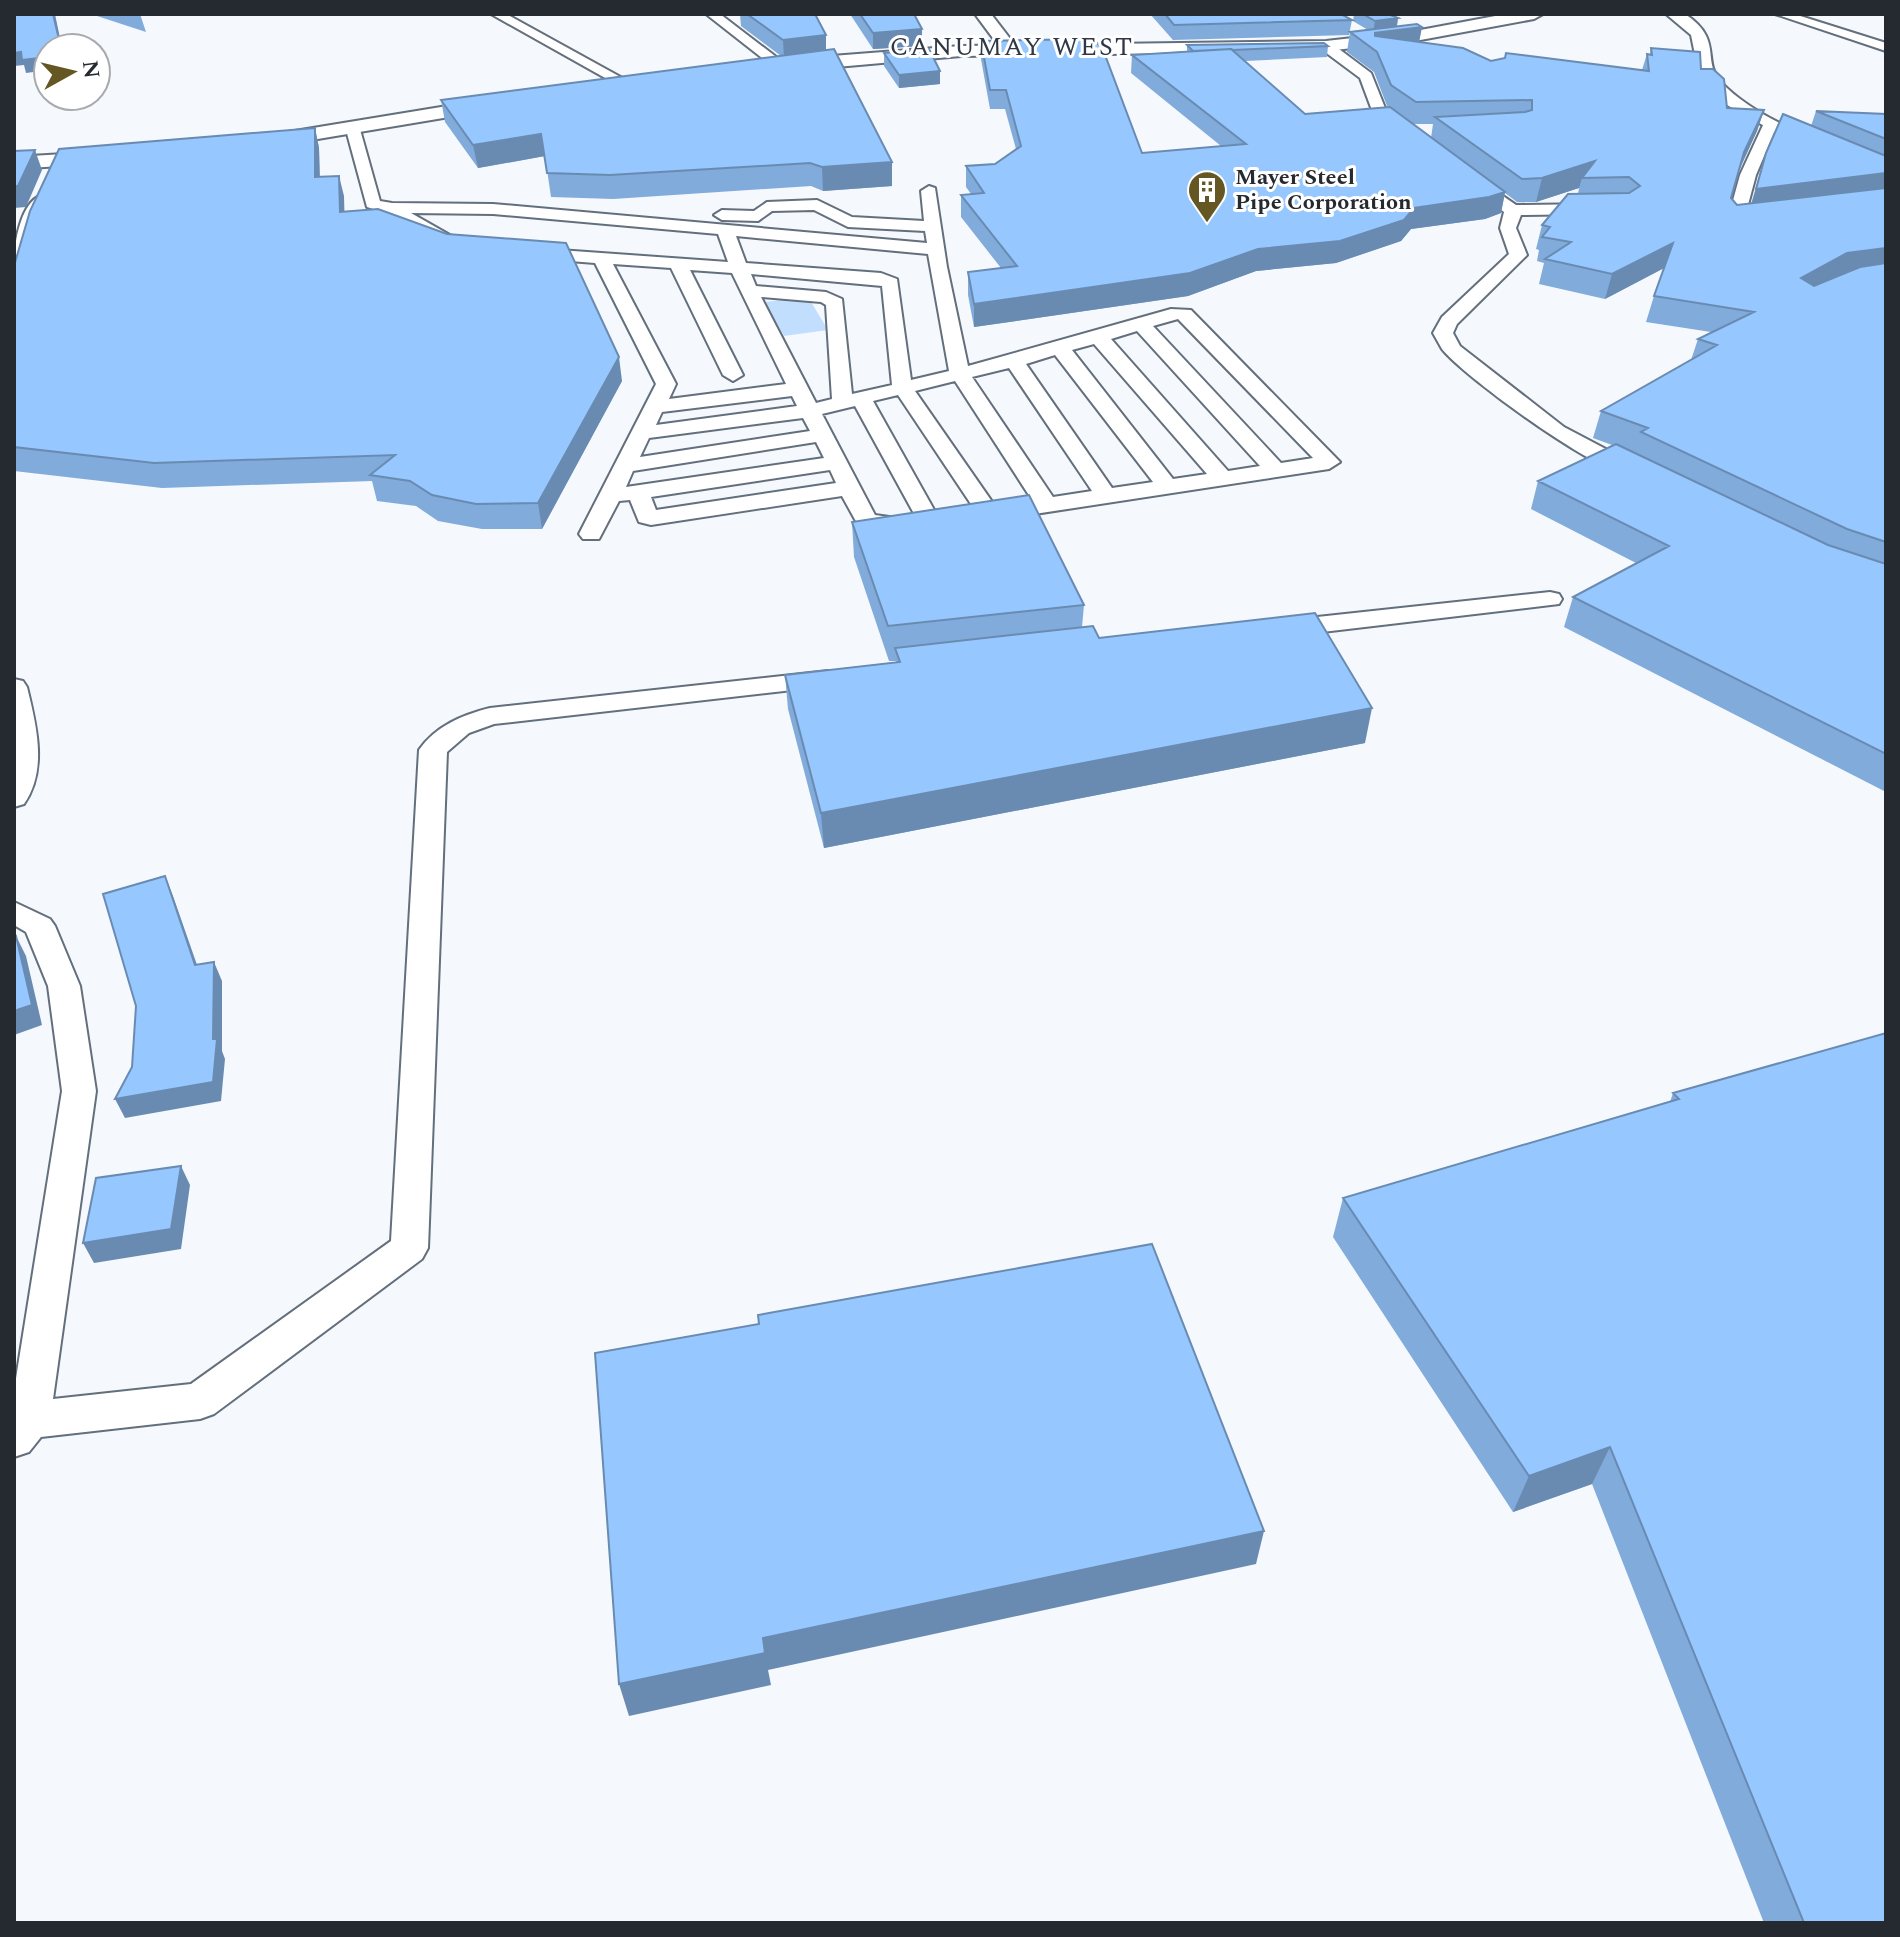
<svg xmlns="http://www.w3.org/2000/svg" width="1900" height="1937" viewBox="0 0 1900 1937" font-family="Spectral,serif">
	<style>
		.green { fill: #c2deff }
		.lines { fill: none; stroke-linecap: round; stroke-linejoin: round }
		.minor-casing { stroke: #636f7d; stroke-width: 4 }
		.tertiary-casing { stroke: #636f7d; stroke-width: 4 }
		.secondary-casing { stroke: #636f7d; stroke-width: 4 }
		.minor { fill: #fff; fill-rule: evenodd }
		.tertiary { fill: #fff; fill-rule: evenodd }
		.secondary { fill: #fff; fill-rule: evenodd }
		.wall { fill: #81abdb; fill-rule: evenodd }
		.shaded-wall { fill: #698bb2 }
		.building { fill: #96c7ff; stroke: #698bb2; stroke-width: 2 }
		.labels { text-anchor: middle; dominant-baseline: central; stroke-width: 6; stroke-linejoin: round; paint-order: stroke }
		.far-poi-label { font-size: 22px; font-weight: bold; fill: #252a30; stroke: #fff; text-anchor: start }
		.far-quarter-label { font-size: 26px; letter-spacing: 2px; fill: #2f3946; stroke: #fff }
	</style>
	<rect width="100%" height="100%" fill="#f5f8fc"/>
	<path class="green" d="M808 297 828 330 784 336 765 302Z"/>
	<g class="lines">
		<g class="minor-casing">
			<path id="minor" d="M491 14H506L635 85 623 88Z
				M706 14H720L788 66 776 69Z
				M1775 14H1794L1886 43V51Z
				M1321 43H1331L1371 73 1385 108 1416 133V139H1406L1373 113 1360 78 1321 49Z
				M1771 119 1778 123 1756 175 1745 216 1762 214 1770 219 1762 224 1729 226 1727 222 1740 175 1764 123Z
				M352 122 359 126 380 201 392 203 493 204 927 243 925 231 848 227 814 210 772 211 758 221 722 220 714 215 722 210 754 211 767 202 817 200 852 217 924 221 921 191 929 186 935 188 947 267 968 366 1171 309 1191 310 1340 462 1329 469 989 521 981 519 898 395 873 401 942 524 939 529 931 531 922 527 919 531 897 534 858 525 842 496 651 525 639 522 630 500 619 501 599 539H583L579 534 656 384 595 263 531 258 522 253 531 248 728 262 718 234 493 214 411 213 455 238 446 243C416 235 397 215 367 207L345 126ZM736 236 928 254 949 371 911 380 897 279 881 273 746 263ZM613 264 671 268 723 375 733 381 743 375 690 270 732 273 786 384 669 399 676 384ZM751 274 882 286 892 385 852 394 842 299 826 292 756 286ZM761 297 821 302 826 305 832 399 816 403ZM1178 319 1313 458 1281 463 1153 326ZM1137 331 1260 466 1228 471 1111 339ZM1094 344 1207 474 1173 479 1072 350ZM1055 355 1153 482 1112 488 1026 364ZM1009 368 1092 491 1053 497 972 377ZM955 381 1032 500 995 506 915 391ZM792 396 797 406 656 425 662 412ZM855 406 918 521 875 515 822 414ZM803 418 810 431 640 457 649 438ZM816 442 824 458 626 487 633 471ZM830 470 836 483 656 510 651 497Z
				M1468 172 1516 205 1596 204 1604 209 1596 214 1521 215 1516 228 1527 255 1457 324 1453 333 1460 346 1564 427 1640 467 1643 472 1640 477C1610 484 1463 376 1442 349L1433 333 1442 317 1509 254 1500 228 1504 212 1462 180V174Z
				M40 196 48 201 23 257 14 262C14 244 21 203 40 196Z
				M1550 592 1559 594 1562 599 1559 604 1280 637 1271 634 1267 629 1271 624 1280 621Z
				M828 671 837 673 841 679 837 685 494 724 469 733 447 752 428 1248 422 1259 214 1414 200 1419 41 1437 29 1452 14 1457V1391L62 1091 48 986 26 932 14 925V902L50 919 55 926 80 986 96 1091 53 1399 191 1384 391 1241 419 750C436 726 462 715 490 708Z
				M14 679 23 681 27 687C36 724 48 770 24 804L14 807Z"/>
		</g>
		<g class="tertiary-casing">
			<path id="tertiary" d="M975 14H991L1018 49 1016 53H1004Z
				M1666 14H1685C1724 40 1701 60 1721 82 1759 123 1835 146 1886 168V181L1791 141 1727 105 1700 79 1691 35Z"/>
		</g>
		<g class="secondary-casing">
			<path id="secondary" d="M1506 14H1543L1534 19 1415 41 1326 51 961 56 780 72 771 66 780 60 961 46 1326 41 1415 31Z
				M502 97 509 99 512 103 509 107 258 149 248 143 258 137Z
				M114 151 122 152 125 157 122 162 14 169V157Z"/>
		</g>
		<use href="#minor" class="minor"/>
		<use href="#tertiary" class="tertiary"/>
		<use href="#secondary" class="secondary"/>
	</g>
	<path class="wall" d="M91 14H140L146 32Z
		M740 14H815L826 35V50L892 162V186L823 191 811 186 613 199 551 197 545 156 478 168 445 122 441 100 781 56 741 26Z
		M850 14H914L922 29V46L873 49Z
		M1150 14H1341L1352 20 1349 35 1173 40Z
		M1354 14H1388L1398 18 1397 27H1422L1419 42 1491 61 1642 70 1647 54H1650L1651 48 1701 69 1727 108 1764 110 1757 131 1739 171 1731 198 1737 205 1751 204 1766 153 1811 126 1816 111 1886 114V792L1564 627 1573 597 1636 563 1531 509 1538 481 1612 445 1593 438 1601 411 1691 360 1698 339 1711 332 1646 322 1654 296 1664 268 1605 299 1539 284 1544 263 1537 261 1539 250 1536 249 1542 225 1578 194 1579 188 1536 202H1517L1505 193 1501 213 1485 219 1411 229 1401 241 1336 263 1256 271 1188 296 974 327 968 295V272L1001 268 961 217V195L971 194 966 187V166L995 164 1016 149 1005 109H990L981 59V41L1142 153 1221 146 1131 73 1132 55 1187 51V45L1328 46 1327 57 1245 61 1305 114 1389 107 1387 106 1374 72 1347 52 1350 32 1368 30 1353 21ZM1412 124H1433L1431 138Z
		M884 53 940 84 899 88 884 66Z
		M315 128 319 148 320 177 344 196V212L622 381 542 529H482L438 521 416 506 377 501 372 481 162 488 14 471V266Z
		M852 522 1084 605 1082 627 1099 638 1365 743 824 848 788 709 785 675 896 662V661H889L854 557Z
		M1886 1033V1923H1764L1592 1484 1513 1512 1333 1237 1343 1198 1670 1102 1673 1093Z"/>
	<path class="shaded-wall" d="M53 14H55L62 48H61Z
		M1398 18 1396 30 1373 33 1375 21Z
		M1422 27 1418 47 1377 53 1375 33Z
		M922 29V46L873 49V33Z
		M826 35V53L784 58 783 40Z
		M21 52 48 57V70L26 73 24 65 14 66V53Z
		M940 71V84L899 88V75Z
		M1764 110 1757 131 1737 174 1744 152Z
		M315 128 319 148 320 198 315 177Z
		M541 134 545 156 478 168 473 145Z
		M35 150 42 170 26 207 14 208V186Z
		M1595 161 1582 178 1579 188 1536 202 1542 178Z
		M892 162V186L823 191 822 167Z
		M1886 173V195L1749 212 1756 189Z
		M339 176 344 196 345 234 340 212Z
		M1505 192 1501 213 1485 219 1411 229 1401 241 1336 263 1256 271 1188 296 974 327V304L1258 249 1414 208Z
		M1673 243 1666 267 1605 299 1612 274Z
		M1886 248V271L1792 303 1801 278 1847 253Z
		M619 357 622 381 542 529 538 503Z
		M1372 708 1365 743 824 848 821 813Z
		M165 876 173 896 204 985 195 965Z
		M16 936 26 956 42 1025 14 1035Z
		M214 962 222 981V1051L225 1059 221 1101 125 1118 115 1099 213 1039Z
		M181 1166 190 1185 181 1249 94 1263 83 1243Z
		M1610 1447 1592 1484 1513 1512 1529 1476Z
		M1264 1531 1256 1564 768 1670 771 1685 629 1716 619 1684 763 1638Z"/>
	<path class="building" d="M14 14H53L61 48H48V57L22 60 21 52 14 53Z
		M747 14H815L826 35 783 40Z
		M860 14H914L922 29 873 33Z
		M1165 14H1341L1352 20 1174 25Z
		M1363 14H1388L1398 18 1375 21Z
		M1417 24 1422 27 1375 33V36L1463 48 1491 61 1505 58 1506 53 1649 71 1647 54 1652 55 1651 48 1700 52 1701 69H1713L1724 79 1727 108 1764 110 1744 152 1731 198 1737 205 1886 188V248L1847 253 1801 278 1814 286 1860 267 1886 263V542L1847 529 1641 432 1648 428 1601 411 1717 345 1698 339 1754 312 1654 296 1673 243 1612 274 1545 259 1571 242 1542 237 1550 227 1542 225 1568 194 1629 193 1640 186 1629 177 1582 178 1595 161 1542 178 1522 179 1435 117 1525 112 1532 110V100L1416 102 1391 85 1377 52 1350 32Z
		M1091 39 1102 47 1142 153 1246 144 1132 55 1231 49 1305 114 1390 107 1505 192 1489 197 1414 208 1404 220 1340 241 1258 249 1190 273 974 304 968 272 1017 266 961 195 984 193 966 166 995 164 1021 146 1006 90H990L981 41Z
		M1324 43 1328 46 1233 50 1231 49 1193 51 1187 45Z
		M834 49 892 162 822 167 810 163 610 175 547 173 541 134 473 145 441 100Z
		M929 49 940 71 899 75 884 53Z
		M1816 111 1886 114V139Z
		M1783 114 1886 156V173L1756 189 1766 153Z
		M315 128V177L339 176 340 212 378 209 447 234 566 243 619 357 538 503 476 504 432 495 410 481 370 475 395 455 154 463 14 447V266L30 211 59 149Z
		M35 150 18 186H14V151Z
		M1616 444 1828 545 1886 564V754L1573 597 1669 546 1538 481Z
		M1029 495 1084 605 888 626 852 522Z
		M1315 613 1372 708 821 813 785 675 900 662 895 648 1093 626 1099 638Z
		M165 876 195 965 214 962 213 1039H217L213 1082 115 1099 132 1067 136 1006 103 894Z
		M16 936 32 1005 14 1011V937Z
		M1886 1033V1923H1804L1610 1447 1529 1476 1343 1198 1679 1099 1673 1093Z
		M181 1166 171 1229 83 1243 96 1178Z
		M1152 1244 1264 1531 763 1638 765 1653 619 1684 595 1353 759 1324 758 1315Z"/>
	<defs>
		<g id="building-pin" transform="scale(2)"><path d="M0 17L-7.5 6A9.5 9.5 0 1 1 7.5 6Z" fill="#645724" stroke="#fff"/><path d="M-4-6H4V6H1V3H-1V6H-4ZM-2.5-4.3h1.7v1.8h-1.7ZM.8-4.3h1.7v1.8H.8ZM-2.5-1h1.7V.8h-1.7ZM.8-1h1.7V.8H.8Z" fill="#fff"/></g>
	</defs>
	<g fill-rule="evenodd">
		<use href="#building-pin" x="1207" y="190"/>
	</g>
	<g class="labels">
		<g class="far-poi-label">
			<text x="1235" y="177">Mayer Steel<tspan x="1235" dy="25">Pipe Corporation</tspan></text>
		</g>
		<g class="far-quarter-label">
			<text x="1012" y="47">CANUMAY WEST</text>
		</g>
	</g>
	<rect width="1900" height="1937" fill="none" stroke="#252a30" stroke-width="32"/>
	<g transform="translate(72 72) rotate(82)"><circle r="38" fill="#ffffff" stroke="#a8aaac" stroke-width="2"/>
	<path d="M0-6L14 30L0 20L-14 30Z" fill="#645724"/>
	<text y="-12" font-size="22" font-weight="bold" text-anchor="middle" fill="#252a30">N</text>
	</g>
</svg>
